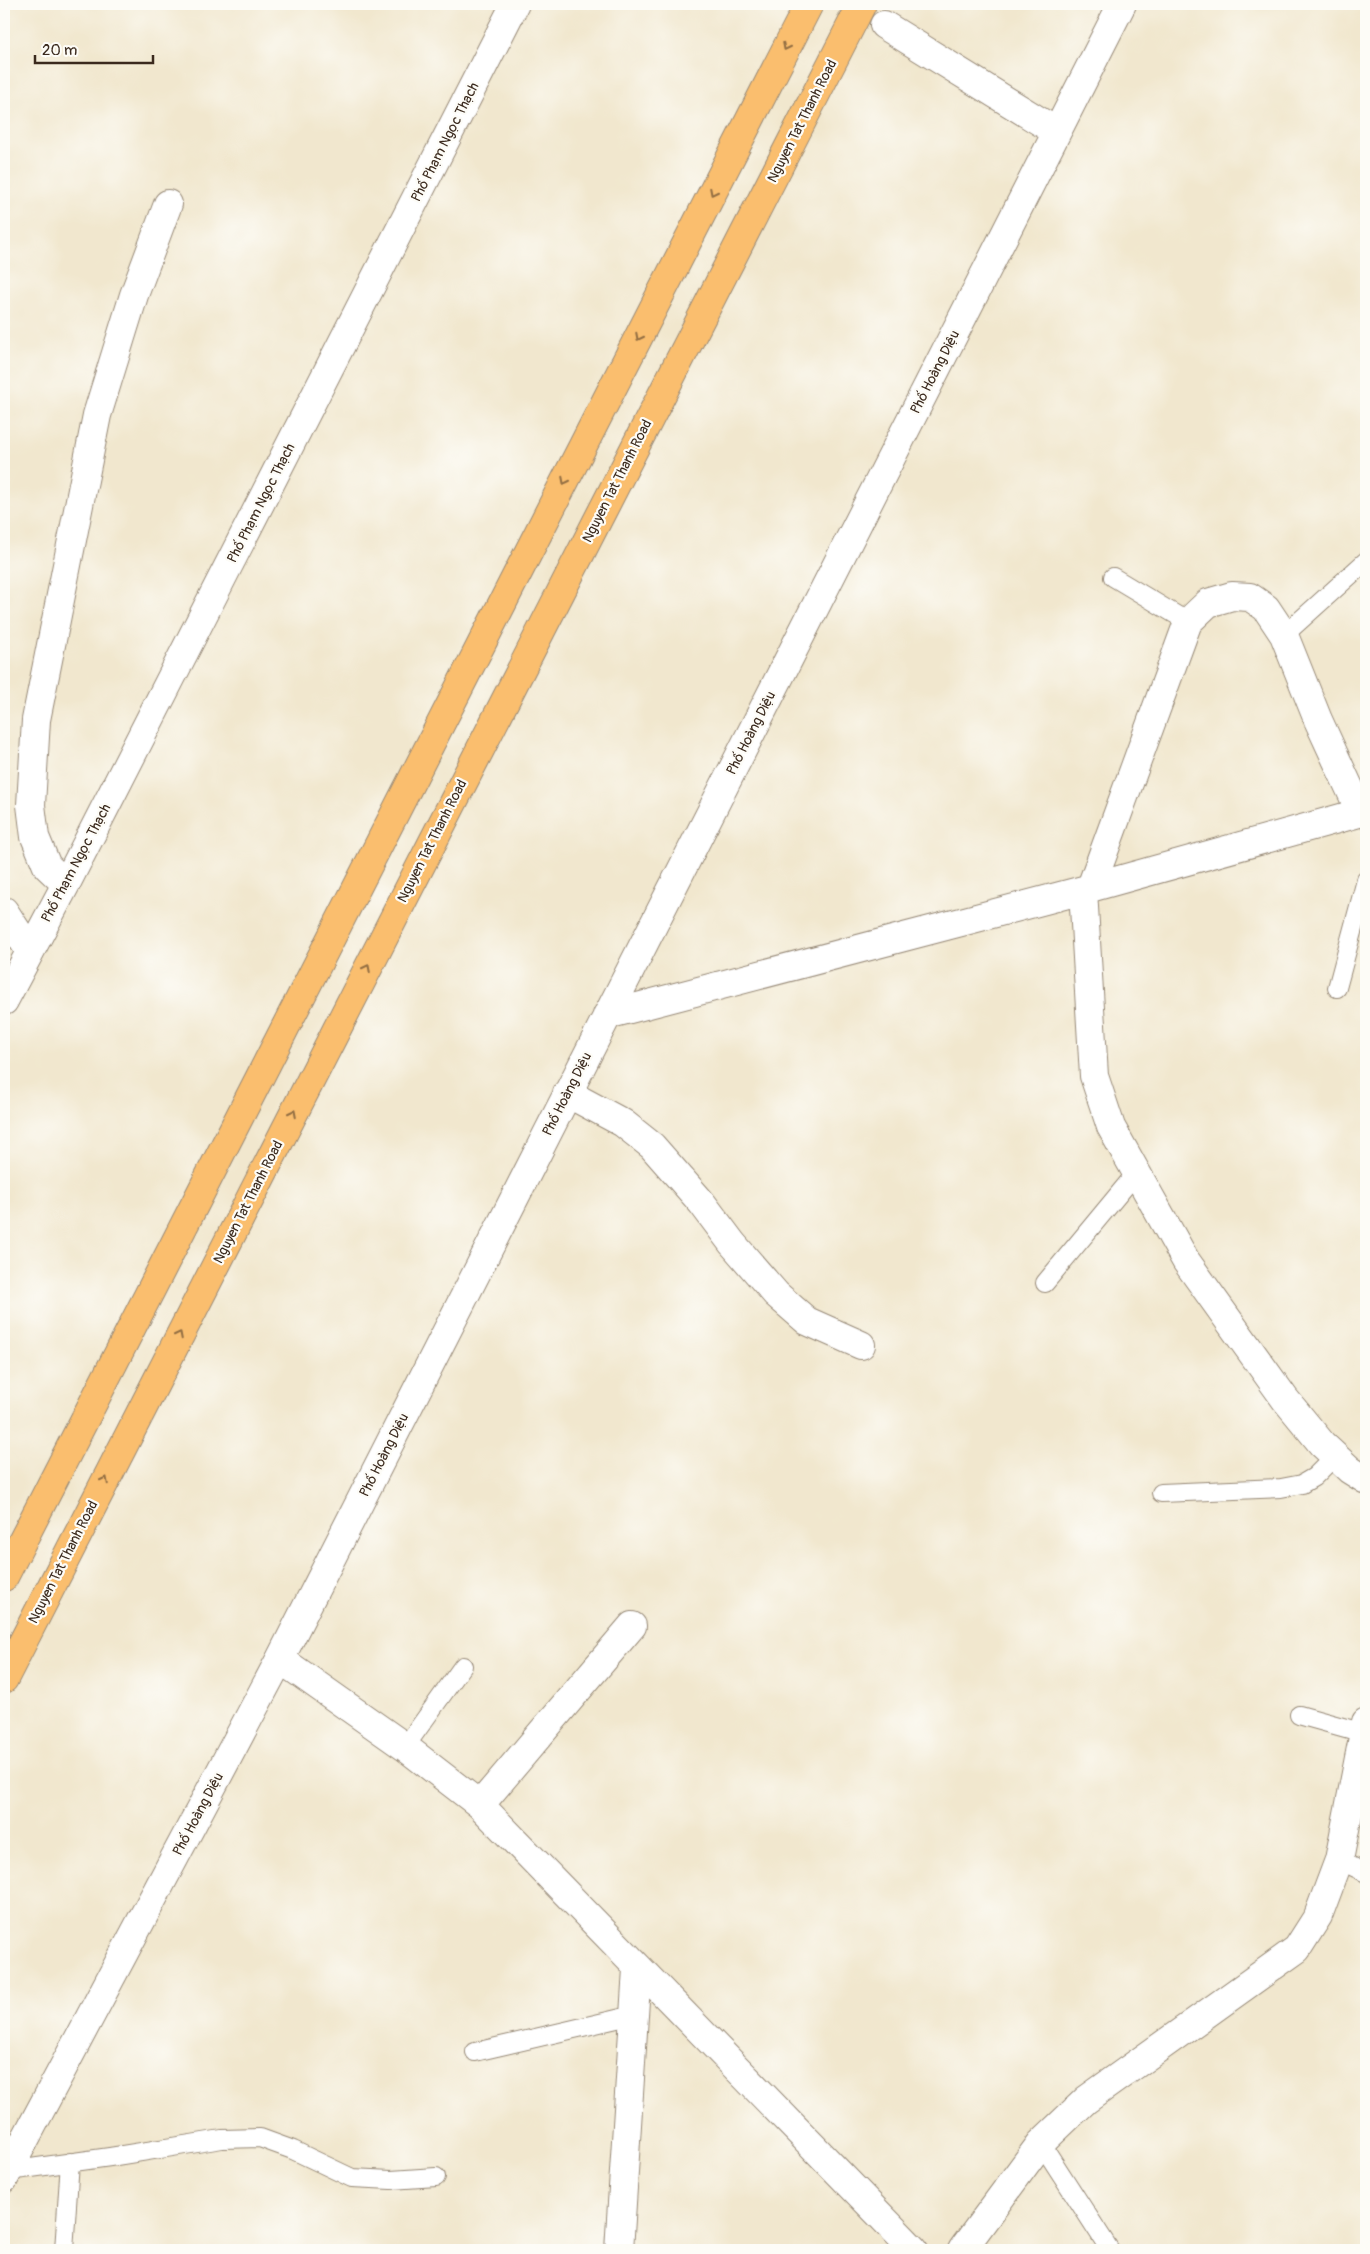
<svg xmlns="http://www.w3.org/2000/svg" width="1370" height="2254" viewBox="0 0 1370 2254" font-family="Pangolin,sans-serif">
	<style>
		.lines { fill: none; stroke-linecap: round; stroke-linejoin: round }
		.minor-tunnel { stroke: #cdc1ab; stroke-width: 28; stroke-dasharray: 28 14; stroke-linecap: butt }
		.service-casing { stroke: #968876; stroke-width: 20 }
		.minor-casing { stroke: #968876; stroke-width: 30 }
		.trunk-casing { stroke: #968876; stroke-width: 30 }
		.service { stroke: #fff; stroke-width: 18 }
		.minor { stroke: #fff; stroke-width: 28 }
		.trunk { stroke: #fabe6e; stroke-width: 28 }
		.oneway { stroke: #916d42 }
		.labels { text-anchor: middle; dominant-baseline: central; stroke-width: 4.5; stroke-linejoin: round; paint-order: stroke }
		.street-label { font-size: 14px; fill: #3b2a1e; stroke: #fdfcf7 }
	</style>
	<rect width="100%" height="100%" fill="#fdfcf7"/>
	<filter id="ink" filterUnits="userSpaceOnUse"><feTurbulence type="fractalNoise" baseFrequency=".02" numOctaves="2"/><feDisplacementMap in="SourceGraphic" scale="10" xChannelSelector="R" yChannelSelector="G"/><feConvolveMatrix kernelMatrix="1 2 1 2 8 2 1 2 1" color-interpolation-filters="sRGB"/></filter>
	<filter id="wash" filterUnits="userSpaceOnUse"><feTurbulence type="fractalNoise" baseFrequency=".0096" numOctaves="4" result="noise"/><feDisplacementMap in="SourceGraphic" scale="20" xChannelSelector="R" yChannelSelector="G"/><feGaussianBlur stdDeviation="1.12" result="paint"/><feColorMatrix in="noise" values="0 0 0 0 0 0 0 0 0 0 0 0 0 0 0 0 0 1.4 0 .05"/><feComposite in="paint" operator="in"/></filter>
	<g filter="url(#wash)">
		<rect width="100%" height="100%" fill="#f1e7ce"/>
	</g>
	<g filter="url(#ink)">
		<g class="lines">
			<path class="minor-tunnel" d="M843 4 884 25"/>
			<g class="service-casing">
				<path id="service" d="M1113 577 1188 622
					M1284 635 1366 561
					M1337 988 1366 880
					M1045 1283 1137 1172
					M1161 1493 1281 1488 1302 1484 1314 1477 1335 1456
					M1299 1715 1364 1733
					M405 1747 463 1666
					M1339 1860 1366 1873
					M475 2052 634 2015
					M1041 2143 1110 2250
					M9 2171 110 2157 222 2139 260 2138 293 2150 352 2178 391 2180 436 2177
					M64 2250 70 2162"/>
			</g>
			<g class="minor-casing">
				<path id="minor" d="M884 25 1057 132
					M66 884 47 866 35 837 31 805 36 720 97 415 134 295 168 204
					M1091 887 1188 622 1208 603 1232 596 1250 597 1266 608 1284 635 1318 720 1361 813
					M1083 890 1094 1076 1111 1127 1186 1261 1285 1399 1322 1444 1350 1470 1366 1480
					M4 911 30 951
					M4 1001 66 884 515 4
					M607 1015 1083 890 1366 811
					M567 1093 623 1123 652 1146 702 1203 732 1243 776 1294 807 1321 861 1345
					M280 1659 405 1747 480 1805 914 2250
					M480 1805 632 1626
					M4 2179 280 1659 1122 4
					M619 2250 637 1969
					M962 2250 1041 2143 1086 2100 1297 1949 1318 1916 1339 1860 1366 1722"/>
			</g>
			<g class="trunk-casing">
				<path id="trunk" d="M4 1577 809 4
					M4 1679 862 4"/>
			</g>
			<use href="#service" class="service"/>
			<use href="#minor" class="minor"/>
			<use href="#trunk" class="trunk"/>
		</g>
		<defs><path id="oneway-chevron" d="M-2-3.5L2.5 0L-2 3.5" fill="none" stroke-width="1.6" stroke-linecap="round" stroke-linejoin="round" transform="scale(1.25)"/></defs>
		<g class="oneway">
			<use href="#oneway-chevron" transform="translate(786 47) rotate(117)"/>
			<use href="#oneway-chevron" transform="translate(713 192) rotate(117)"/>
			<use href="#oneway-chevron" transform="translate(639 337) rotate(117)"/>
			<use href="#oneway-chevron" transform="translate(565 481) rotate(117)"/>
			<use href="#oneway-chevron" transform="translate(367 968) rotate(-63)"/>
			<use href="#oneway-chevron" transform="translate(293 1113) rotate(-63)"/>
			<use href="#oneway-chevron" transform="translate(179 1335) rotate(-63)"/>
			<use href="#oneway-chevron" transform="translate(105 1480) rotate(-63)"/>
		</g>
	</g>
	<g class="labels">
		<g class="street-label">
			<text transform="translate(802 121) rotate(-63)">Nguyen Tat Thanh Road</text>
			<text transform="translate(445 142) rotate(-63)">Phố Phạm Ngọc Thạch</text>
			<text transform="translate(935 372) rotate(-63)">Phố Hoàng Diệu</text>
			<text transform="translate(617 481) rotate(-63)">Nguyen Tat Thanh Road</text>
			<text transform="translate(261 503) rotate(-63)">Phố Phạm Ngọc Thạch</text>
			<text transform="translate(751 733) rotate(-63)">Phố Hoàng Diệu</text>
			<text transform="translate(432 841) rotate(-63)">Nguyen Tat Thanh Road</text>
			<text transform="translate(76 863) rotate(-62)">Phố Phạm Ngọc Thạch</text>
			<text transform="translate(567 1094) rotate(-63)">Phố Hoàng Diệu</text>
			<text transform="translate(248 1202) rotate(-63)">Nguyen Tat Thanh Road</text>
			<text transform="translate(384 1455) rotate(-63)">Phố Hoàng Diệu</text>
			<text transform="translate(63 1562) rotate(-63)">Nguyen Tat Thanh Road</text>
			<text transform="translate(198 1814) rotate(-62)">Phố Hoàng Diệu</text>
		</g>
	</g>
	<rect width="1370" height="2254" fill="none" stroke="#fdfcf7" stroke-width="20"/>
	<path d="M35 55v8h118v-8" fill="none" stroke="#3b2a1e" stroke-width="2.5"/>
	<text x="42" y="55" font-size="15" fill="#3b2a1e" stroke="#fdfcf7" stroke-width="4" paint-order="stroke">20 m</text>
</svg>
